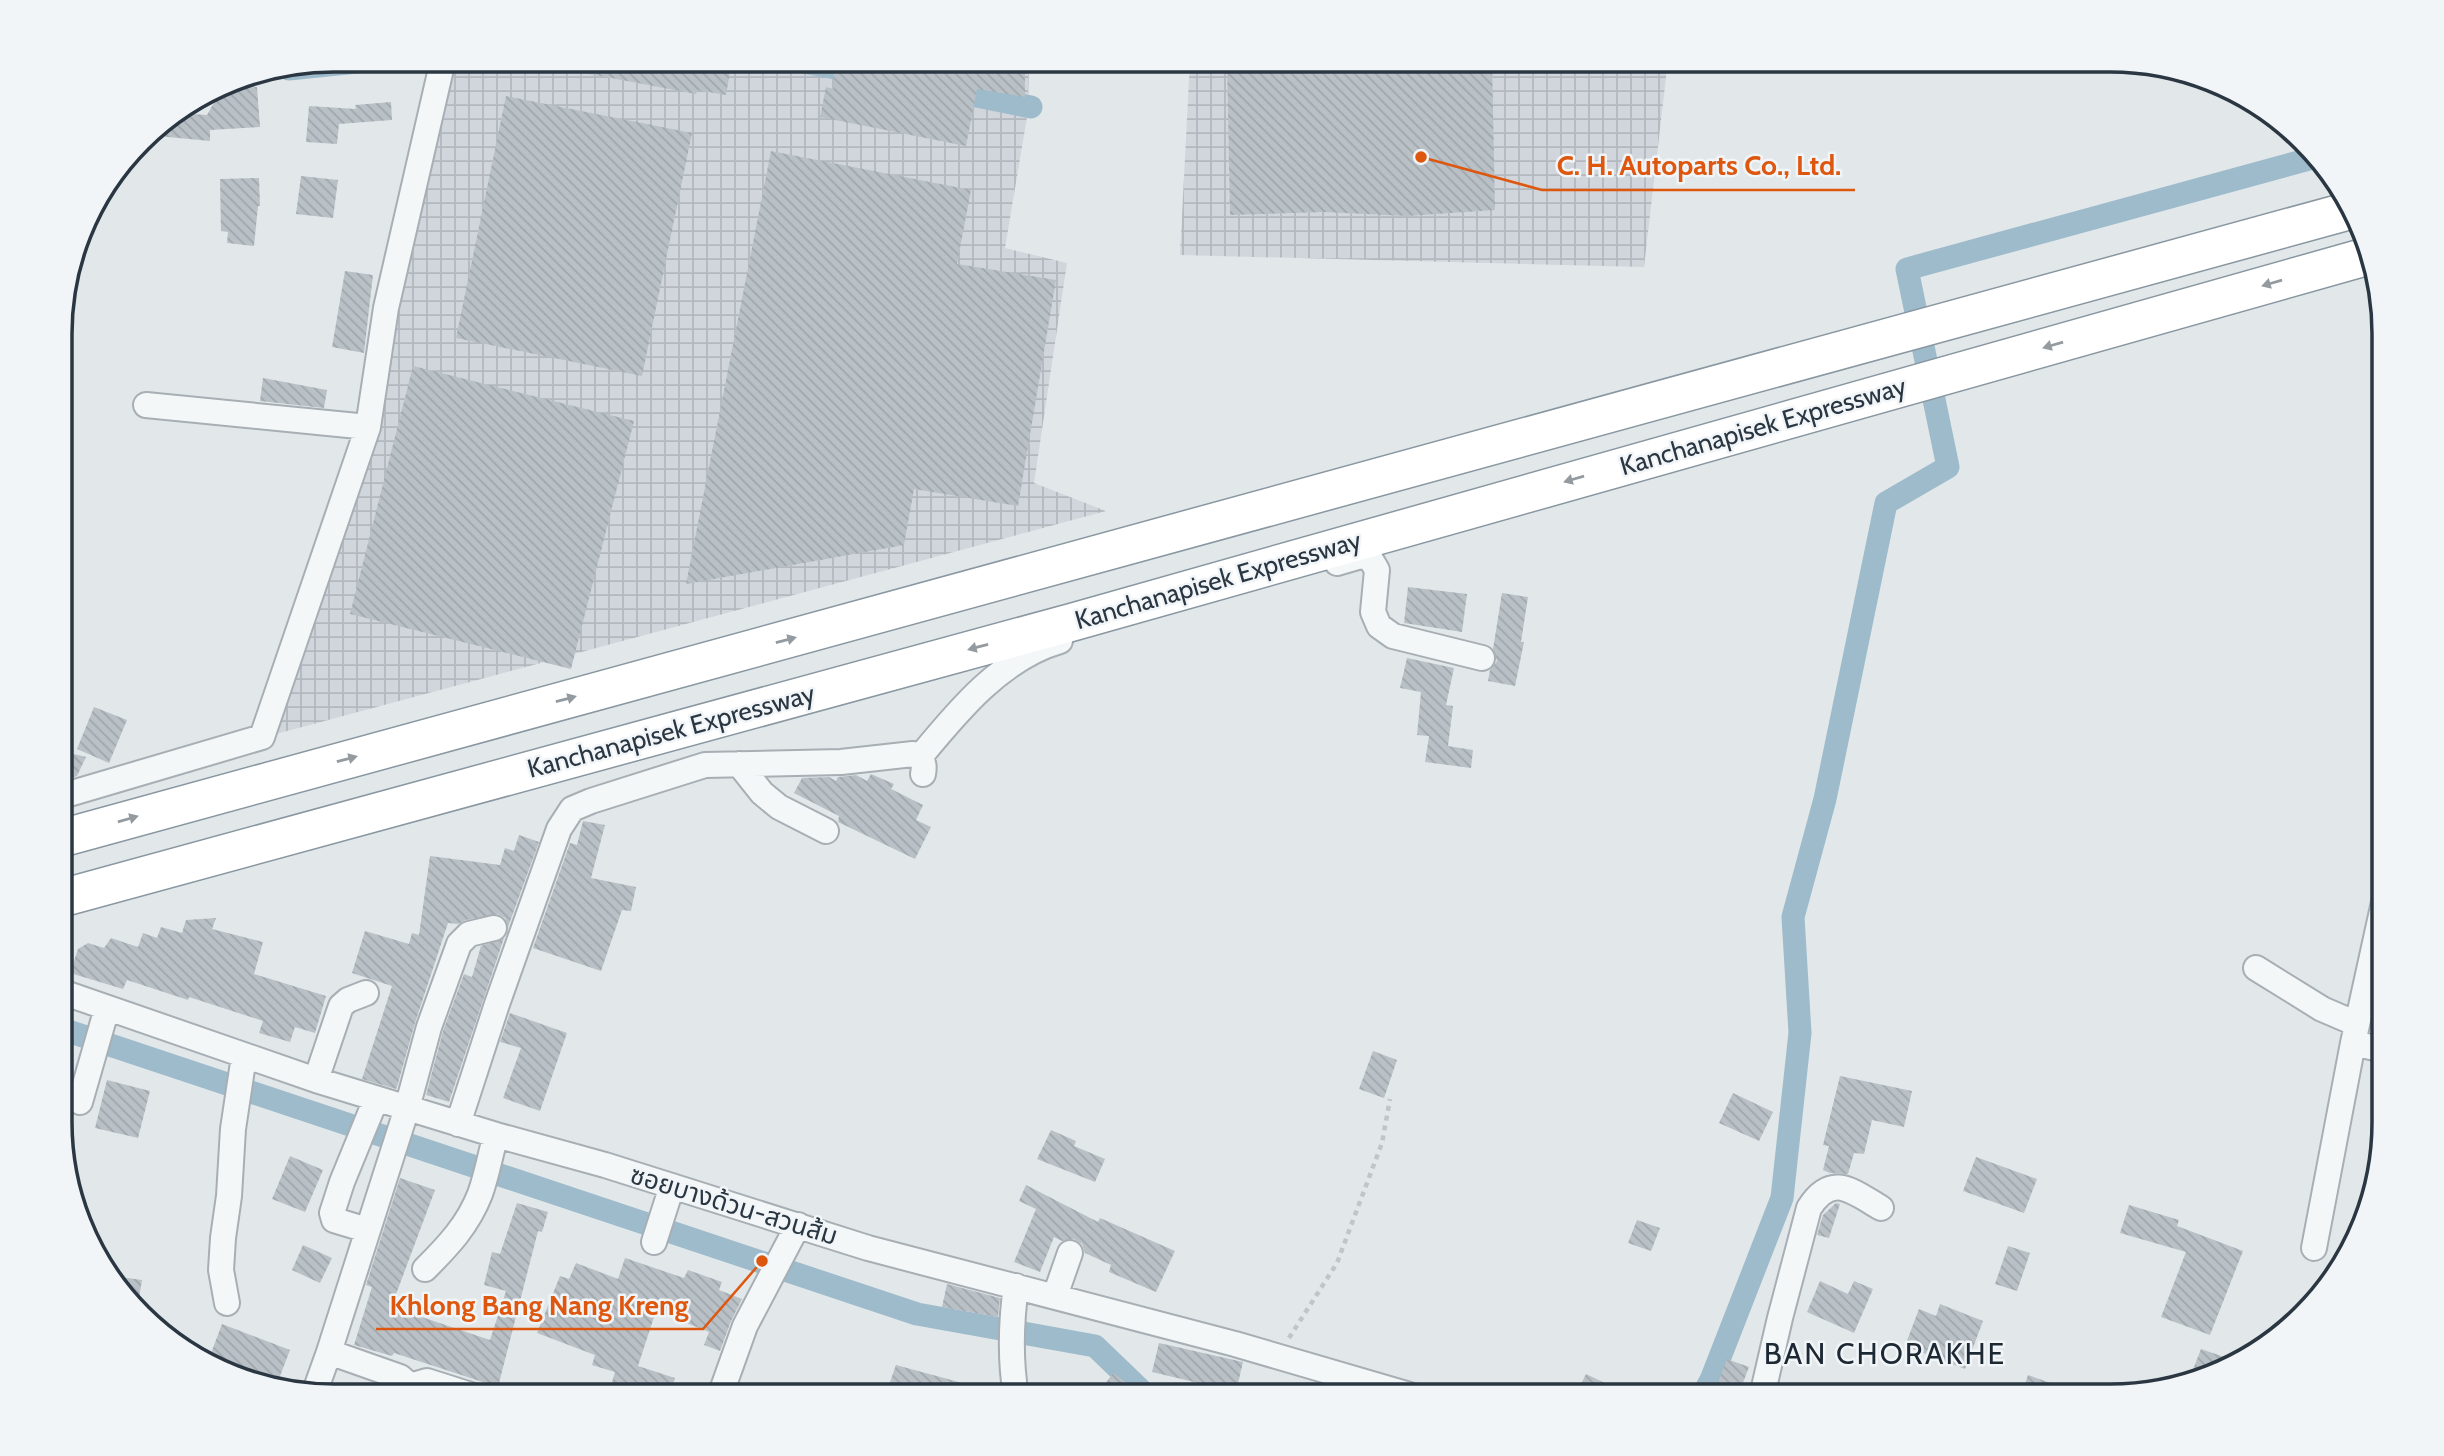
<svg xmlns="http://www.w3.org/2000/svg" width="2444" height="1456" viewBox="0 0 2444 1456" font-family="Cabin,'Noto Sans Thai',sans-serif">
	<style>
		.industrial { fill: url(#industrial-grid) }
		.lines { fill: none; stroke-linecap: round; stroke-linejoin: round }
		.canal { stroke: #9dbbca; stroke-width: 23 }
		.building { fill: url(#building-back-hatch) }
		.minor-casing { stroke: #a7afb4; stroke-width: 28 }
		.highway-casing { stroke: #8997a1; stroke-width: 40 }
		.path { stroke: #bfc5c9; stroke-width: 4.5; stroke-dasharray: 5 5; stroke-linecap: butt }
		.minor { stroke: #f4f7f8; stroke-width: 24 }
		.highway { stroke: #fff; stroke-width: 37 }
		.oneway { fill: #949ba0 }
		.labels { text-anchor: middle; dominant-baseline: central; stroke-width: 5; stroke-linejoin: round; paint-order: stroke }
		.street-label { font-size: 26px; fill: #2a3742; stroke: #f1f5f8 }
		.quarter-label { font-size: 30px; letter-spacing: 2px; fill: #1c2833; stroke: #f1f5f8 }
		.rim { fill: none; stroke: #2a3742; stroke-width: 3.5 }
		.leader { fill: none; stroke: #de570f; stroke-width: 2.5 }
		.callout-dot { fill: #de570f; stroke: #f1f5f8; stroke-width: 2.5 }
		.callout-label { font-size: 28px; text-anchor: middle; font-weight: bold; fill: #de570f; stroke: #f1f5f8; stroke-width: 5; stroke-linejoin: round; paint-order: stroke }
	</style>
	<defs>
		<pattern id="industrial-grid" width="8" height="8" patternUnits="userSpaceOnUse" patternTransform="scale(1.75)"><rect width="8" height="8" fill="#d0d6dc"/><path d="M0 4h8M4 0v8" fill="none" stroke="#b3b8be"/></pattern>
		<pattern id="building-back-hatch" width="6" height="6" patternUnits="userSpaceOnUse" patternTransform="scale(1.75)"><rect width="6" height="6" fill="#b9c1c7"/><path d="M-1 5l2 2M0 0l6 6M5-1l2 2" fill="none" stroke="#9fa6ac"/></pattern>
	</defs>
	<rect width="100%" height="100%" fill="#e2e7ea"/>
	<path class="industrial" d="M458 60H1029L1028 111 1005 248 1067 263 1034 483 1106 511 276 734Z
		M1190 60H1668L1644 267 1180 255Z"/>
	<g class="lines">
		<path class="canal" d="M793 60 862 73
			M289 69 376 60
			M947 90 1031 107
			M62 1029 917 1314 1095 1346 1147 1396
			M1702 1396 1711 1380 1782 1198 1800 1033 1793 917 1825 799 1886 503 1948 467 1907 269 2313 158"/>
	</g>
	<path class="building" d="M559 60H732L726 95 697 90 696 94 558 68Z
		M833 60H1025V97L977 89 966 146 820 117 826 87 834 89Z
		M1227 60H1492L1495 210 1407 216 1324 212 1230 215Z
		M257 87 260 127 210 130V141L147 135 153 128 177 113 207 115 221 90Z
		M506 96 692 133 642 376 456 338Z
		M391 102 392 120 339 124 337 144 306 142 309 106 356 109 355 105Z
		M771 151 971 190 957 264 1056 280 1018 506 914 489 904 545 686 584Z
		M301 176 338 180 333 218 296 214Z
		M259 178 260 206H258L254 246 227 243 228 232 221 231 220 179Z
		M345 271 373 275 364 353 332 347Z
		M413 366 634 421 571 669 350 614Z
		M263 378 327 390 324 408 260 401Z
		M1408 587 1467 594 1462 632 1404 623Z
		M1502 593 1528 597 1521 642H1524L1515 686 1488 681 1490 670 1497 661 1493 649Z
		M1407 658 1454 668 1446 705 1453 706 1448 746 1473 750 1471 768 1425 762 1429 736 1417 735 1421 692 1400 688Z
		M94 707 127 720 109 763 77 749Z
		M62 751 86 757 77 776 62 781Z
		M871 774 894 784 891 789 923 805 916 820 931 827 915 859 838 822 839 816 794 793 802 778 829 777 836 781 838 777 856 775 867 781Z
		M583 821 605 825 591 878 636 887 631 911 622 910 601 971 533 948 570 843 577 845Z
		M519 835 539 842 508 927 505 918 498 914 466 920 458 924 448 923 415 1023 397 1087 396 1089 362 1079 392 986 352 973 365 931 409 944 412 933 419 935 430 856 500 865 505 848 514 851Z
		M216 918 212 929 263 942 254 974 326 996 315 1033 295 1027 290 1042 259 1033 263 1021 189 997 188 1000 127 980 123 989 70 973 78 949 88 943 104 948 111 938 138 947 143 933 157 938 161 927 182 933 186 920Z
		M504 938 449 1102 426 1095 443 1031 464 974 472 977 481 946Z
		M510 1013 567 1033 540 1111 503 1098 521 1048 500 1042Z
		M1373 1051 1397 1060 1384 1098 1359 1089Z
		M1840 1076 1912 1091 1904 1127 1872 1120 1864 1154 1854 1153 1848 1174 1830 1173 1823 1170 1829 1146 1823 1145Z
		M107 1080 150 1091 138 1138 95 1128Z
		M1733 1093 1773 1112 1759 1141 1719 1123Z
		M1051 1130 1076 1141 1074 1146 1105 1159 1095 1182 1037 1159Z
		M290 1156 323 1170 305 1212 272 1199Z
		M1976 1157 2037 1179 2024 1213 1963 1191Z
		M400 1178 435 1190 392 1305 407 1310V1312L490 1340 506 1291 484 1285 492 1252 500 1254 517 1203 548 1212 542 1232 538 1231 498 1387 394 1353 392 1356 354 1345 372 1287 366 1285Z
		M1026 1185 1098 1222 1100 1218 1175 1251 1156 1292 1109 1272 1111 1265 1085 1253 1082 1244 1074 1239 1062 1241 1054 1237 1040 1272 1014 1262 1036 1209 1019 1201Z
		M1836 1203 1840 1204 1829 1238 1817 1235 1823 1215Z
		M2129 1205 2179 1220 2177 1226 2243 1251 2210 1335 2161 1317 2186 1252 2120 1233Z
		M1637 1220 1660 1228 1651 1251 1628 1243Z
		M303 1245 332 1258 320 1283 292 1270Z
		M2008 1246 2030 1253 2017 1291 1995 1284Z
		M625 1258 684 1278 688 1270 722 1282 719 1290 742 1299 731 1321 720 1351 704 1345 709 1332 656 1311 638 1366 675 1378 669 1396H608L615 1372 592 1365 595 1355 537 1333 560 1276 569 1279 576 1263 618 1279Z
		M106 1275 142 1280 138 1304 126 1293Z
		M1820 1281 1848 1294 1854 1281 1873 1289 1854 1333 1807 1312Z
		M947 1284 1000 1298 998 1317 942 1307Z
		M1940 1304 1983 1321 1965 1369 1905 1346 1919 1309 1936 1316Z
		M222 1324 290 1350 275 1389 263 1387 207 1364Z
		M1159 1343 1243 1362 1236 1392 1152 1372Z
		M2201 1349 2239 1362 2190 1377Z
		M1727 1359 1749 1367 1738 1396H1713Z
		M896 1365 992 1391 991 1396H885Z
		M1113 1373 1131 1386 1123 1396H1113L1102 1388Z
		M1586 1374 1632 1396H1575Z
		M2028 1375 2080 1393V1396H2021Z"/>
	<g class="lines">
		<g class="minor-casing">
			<path id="minor" d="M146 405 368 427
				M1337 563 1361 556 1370 558 1377 570 1373 612 1379 626 1393 636 1482 658
				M920 757C957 712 1001 658 1060 641
				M739 764 762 793 779 807 826 831
				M62 796 262 737 368 427 386 308 443 60
				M2256 968 2322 1009 2357 1024
				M62 992 316 1080 496 1135 605 1165 868 1248 1235 1344 1413 1396
				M2353 1043 2384 1050
				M316 1080 341 1006 348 1000 366 993
				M80 1102 107 1008
				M458 1124 497 1004 559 829 572 809 591 801 705 765 841 762 913 754C923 758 925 764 923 774
				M367 1230 334 1220 332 1213 342 1182 376 1099
				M654 1242 672 1186
				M2314 1248 2353 1043 2384 902
				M425 1269C448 1246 468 1225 480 1194 487 1175 490 1155 496 1135
				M1016 1286C1011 1322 1010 1360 1016 1396
				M1055 1296 1070 1253
				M227 1303 221 1270 223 1238 229 1196 233 1129 244 1056
				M410 1386 427 1381 474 1396
				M314 1394 329 1352
				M408 1396 410 1386 400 1377 329 1352 407 1108 429 1027 459 944 469 934 494 928
				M720 1396 745 1326 798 1225
				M1762 1396 1780 1318 1809 1208C1832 1172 1852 1191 1881 1208"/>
		</g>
		<g class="highway-casing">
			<path id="highway" d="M62 838 2352 210
				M62 898 1073 622 2372 255"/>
		</g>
		<path class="path" d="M319 63 349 60
			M1289 1338 1337 1263 1382 1143 1390 1099"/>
		<use href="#minor" class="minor"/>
		<use href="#highway" class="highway"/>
	</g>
	<defs><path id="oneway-solid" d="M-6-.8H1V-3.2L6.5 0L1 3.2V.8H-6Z" transform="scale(1.75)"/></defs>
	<g class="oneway">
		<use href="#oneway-solid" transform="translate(2272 283) rotate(164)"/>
		<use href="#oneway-solid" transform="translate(2053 345) rotate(164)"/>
		<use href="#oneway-solid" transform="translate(1574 479) rotate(164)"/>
		<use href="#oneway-solid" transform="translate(786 640) rotate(-15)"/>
		<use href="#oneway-solid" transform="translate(978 647) rotate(165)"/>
		<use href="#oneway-solid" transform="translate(566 699) rotate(-15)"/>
		<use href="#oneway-solid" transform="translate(347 759) rotate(-15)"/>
		<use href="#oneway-solid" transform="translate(128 819) rotate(-16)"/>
	</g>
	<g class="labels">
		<g class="street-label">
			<text transform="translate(1763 426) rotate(-16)">Kanchanapisek Expressway</text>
			<text transform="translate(1218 580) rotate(-16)">Kanchanapisek Expressway</text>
			<text transform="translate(671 731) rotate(-15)">Kanchanapisek Expressway</text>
			<text transform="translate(734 1205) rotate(17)">ซอยบางด้วน-สวนส้ม</text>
		</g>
		<g class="quarter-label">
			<text x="1885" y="1353">BAN CHORAKHE</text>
		</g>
	</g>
	<path d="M0 0H2444V1456H0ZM334 72H2110A262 262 0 0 1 2372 334V1122A262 262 0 0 1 2110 1384H334A262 262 0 0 1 72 1122V334A262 262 0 0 1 334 72Z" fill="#f1f5f8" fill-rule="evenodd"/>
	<path class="rim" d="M334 72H2110A262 262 0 0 1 2372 334V1122A262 262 0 0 1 2110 1384H334A262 262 0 0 1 72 1122V334A262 262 0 0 1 334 72Z"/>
	<path class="leader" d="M1421 157L1542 190H1855M762 1261L703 1329H376"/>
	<g class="callout-dot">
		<circle cx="1421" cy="157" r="7"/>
		<circle cx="762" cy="1261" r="7"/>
	</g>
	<g class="callout-label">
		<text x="1699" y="175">C. H. Autoparts Co., Ltd.</text>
		<text x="539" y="1315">Khlong Bang Nang Kreng</text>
	</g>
</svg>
